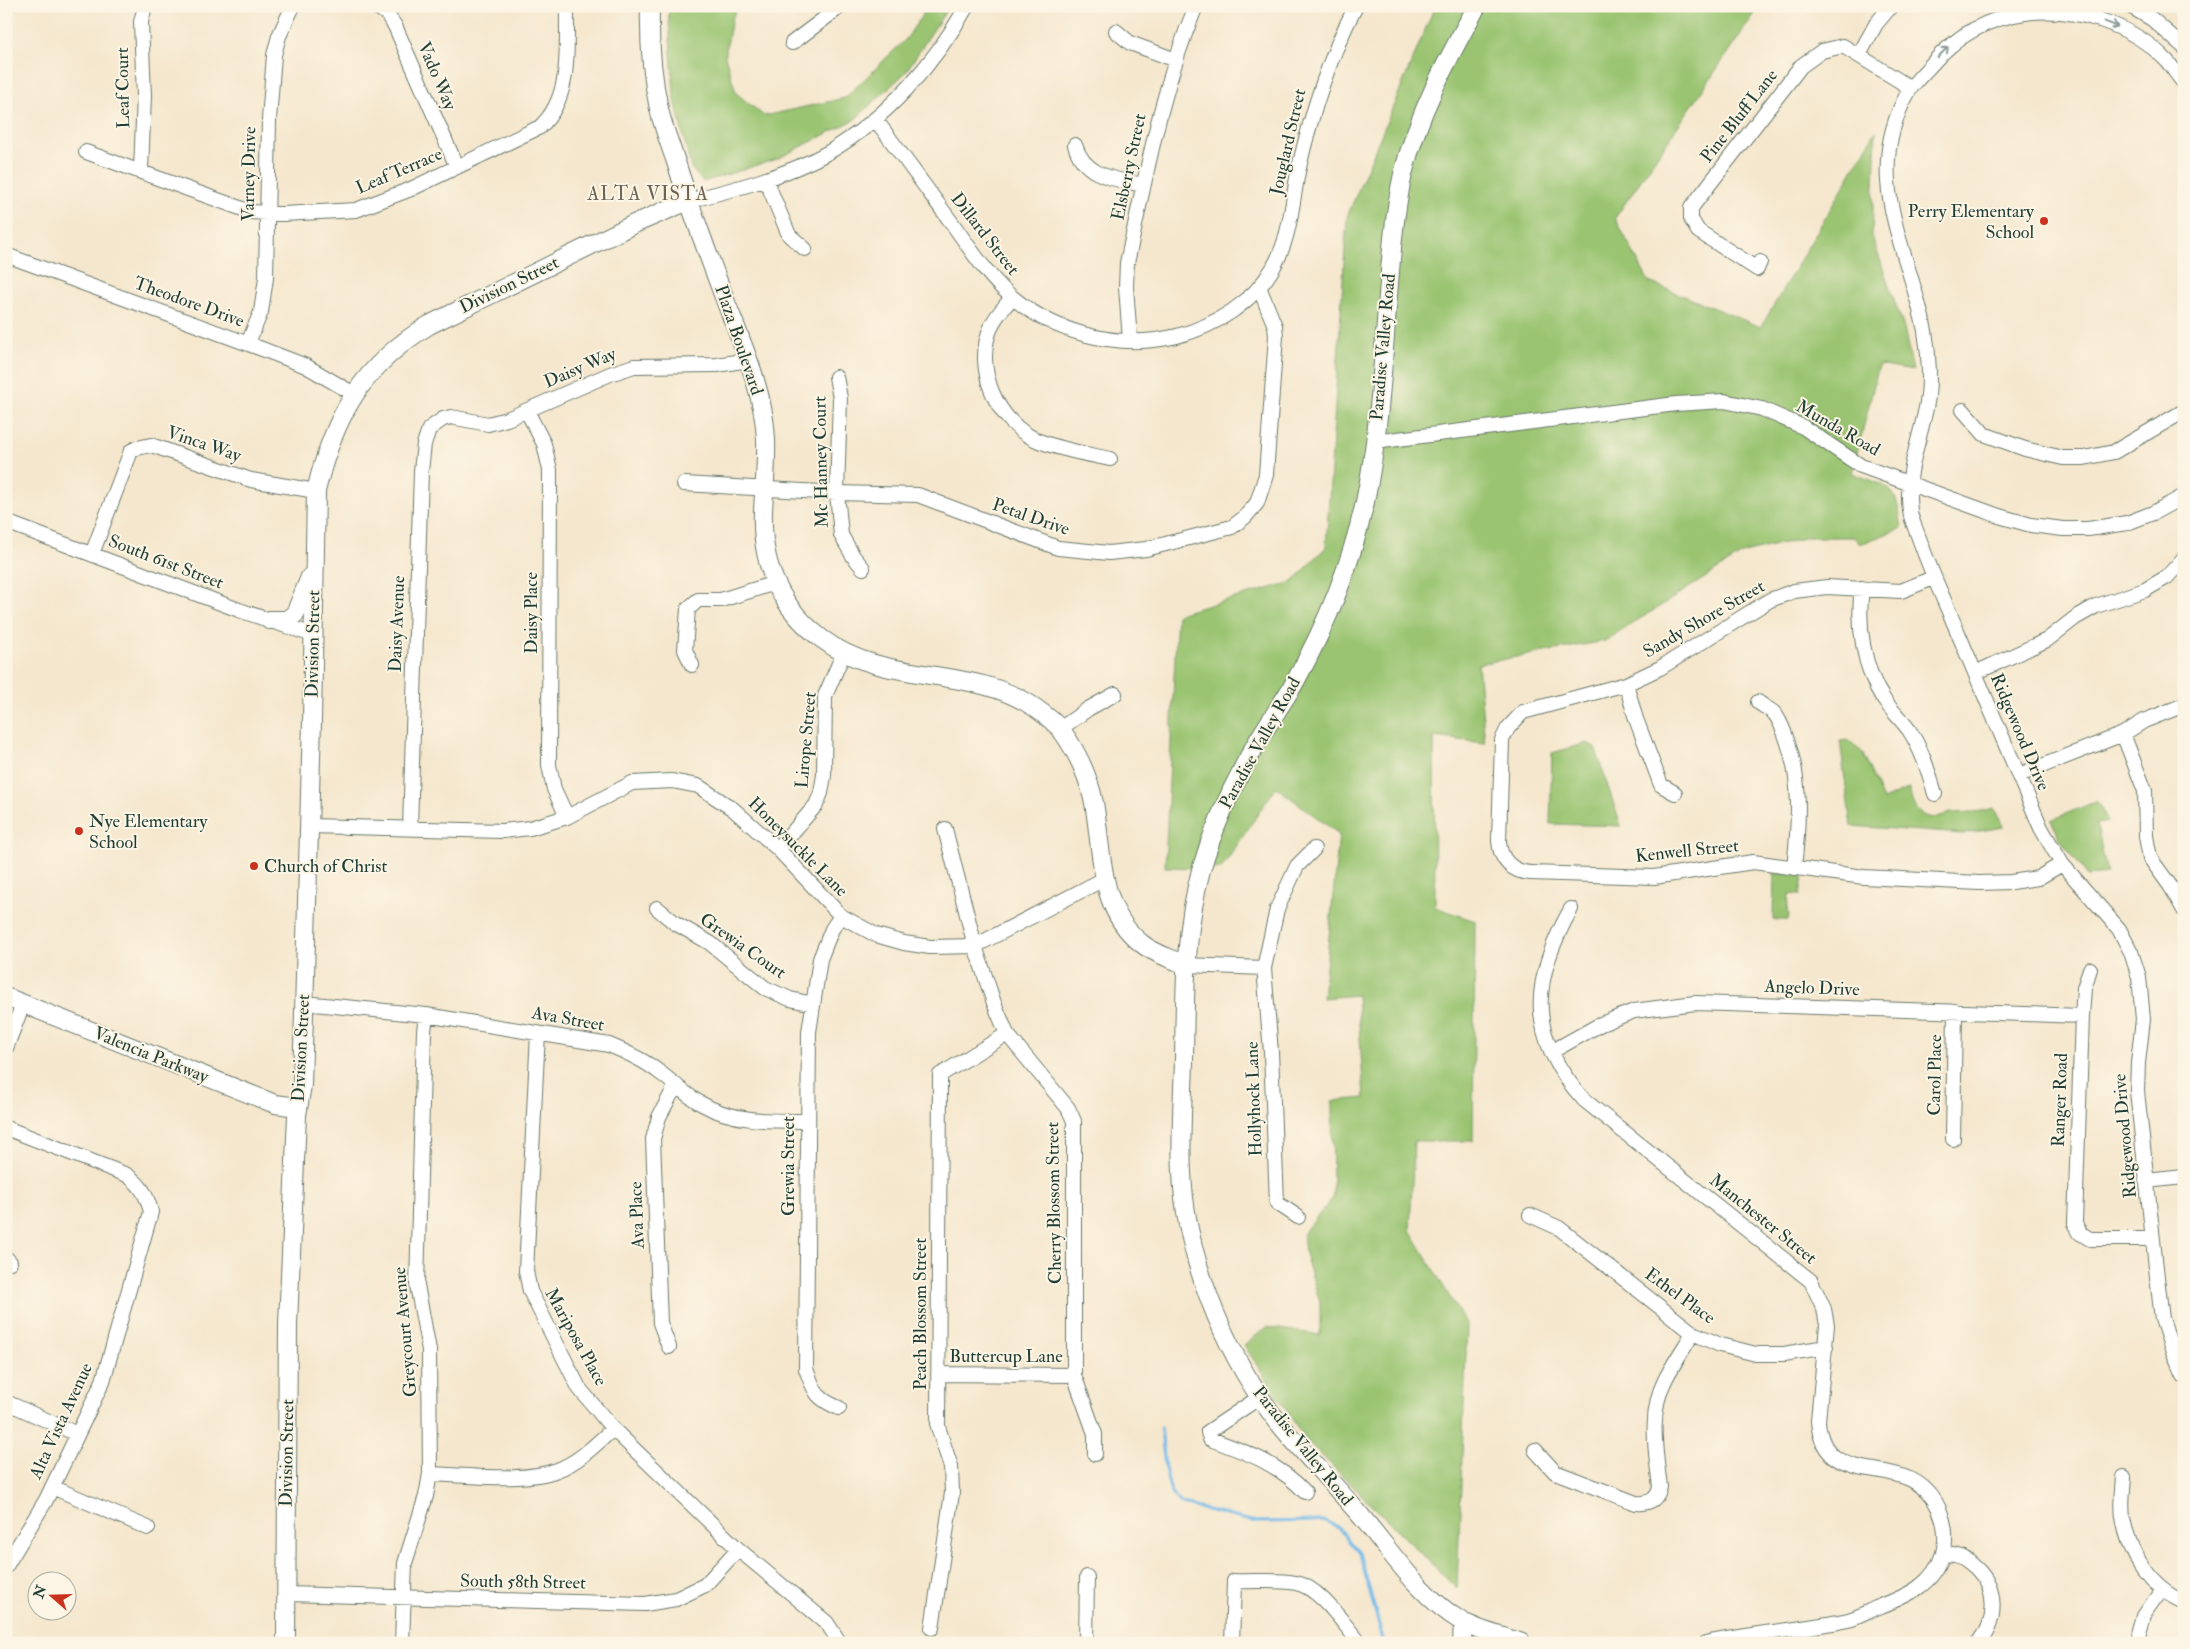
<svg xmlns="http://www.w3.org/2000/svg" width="2190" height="1649" viewBox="0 0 2190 1649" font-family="'IM FELL Double Pica',serif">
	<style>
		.green { fill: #9ac471; stroke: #5c8052 }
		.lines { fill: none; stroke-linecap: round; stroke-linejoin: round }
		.stream { stroke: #71b9e9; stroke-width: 3 }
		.minor-casing { stroke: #6a786a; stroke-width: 16 }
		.major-casing { stroke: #6a786a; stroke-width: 20 }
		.minor { stroke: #fff; stroke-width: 14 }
		.major { stroke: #fff; stroke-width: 18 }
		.oneway { stroke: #8f9e9a }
		.poi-dot { fill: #c8321e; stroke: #fcf5e5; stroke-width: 2 }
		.labels { text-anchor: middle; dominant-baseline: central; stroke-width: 4; stroke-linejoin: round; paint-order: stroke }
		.street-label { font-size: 18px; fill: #1f3d34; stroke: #fcf5e5 }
		.poi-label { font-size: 18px; fill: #1f3d34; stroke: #fcf5e5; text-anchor: start }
		.neighbourhood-label { font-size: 19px; letter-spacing: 1px; fill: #6b6456; stroke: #fcf5e5 }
	</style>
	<rect width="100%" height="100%" fill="#fcf5e5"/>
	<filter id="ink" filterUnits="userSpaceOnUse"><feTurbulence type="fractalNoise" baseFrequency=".02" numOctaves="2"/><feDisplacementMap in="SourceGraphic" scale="10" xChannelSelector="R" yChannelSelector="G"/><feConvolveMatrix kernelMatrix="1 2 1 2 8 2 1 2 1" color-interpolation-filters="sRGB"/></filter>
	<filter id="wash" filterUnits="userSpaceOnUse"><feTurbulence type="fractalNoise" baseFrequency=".0096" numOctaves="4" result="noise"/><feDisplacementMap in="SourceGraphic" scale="20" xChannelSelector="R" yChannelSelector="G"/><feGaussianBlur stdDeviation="1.12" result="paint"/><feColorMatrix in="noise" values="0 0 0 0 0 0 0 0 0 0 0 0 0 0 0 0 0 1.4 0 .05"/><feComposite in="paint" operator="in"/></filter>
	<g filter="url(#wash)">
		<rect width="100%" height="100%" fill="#f5e7cd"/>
		<path class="green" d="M668 6H738L732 18 725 56 736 93 764 116 845 98 907 38 928 6H949L905 73 854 120 777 159 703 182 691 168 674 96Z
			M1435 6H1760L1615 218 1649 282 1761 327 1876 131 1872 237 1904 328 1913 371 1879 365 1852 473C1893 489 1895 483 1902 528L1860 544 1854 537H1808L1744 553 1605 641 1478 664 1485 743 1434 737 1435 907 1475 921 1473 1141H1414L1410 1230 1467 1326 1457 1589 1305 1439 1244 1345 1267 1327 1320 1335V1302L1305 1254 1303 1233 1333 1198 1332 1101 1364 1098 1357 995 1323 998 1339 834 1276 787 1221 869 1165 867 1177 614 1293 582 1326 547 1347 217Z
			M1847 740 1862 752 1883 800 1910 788C1910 807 1921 821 1941 817 1945 816 1947 813 1951 813 1966 812 1979 813 1993 808L2002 822 2003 827 1963 834 1851 826 1840 741Z
			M1587 743 1595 747 1621 826 1550 824 1552 753Z
			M2097 801 2108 822 2097 824 2107 874 2088 876 2062 842 2051 820Z
			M1774 873 1803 876 1800 895 1789 894 1787 913 1789 914 1788 920H1773Z"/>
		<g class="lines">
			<path class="stream" d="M1161 1428 1165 1468 1171 1493 1182 1504 1255 1522 1325 1521 1338 1527 1359 1552 1384 1643"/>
		</g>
	</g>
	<g filter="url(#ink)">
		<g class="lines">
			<g class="minor-casing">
				<path id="minor" d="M375 6 386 13 395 26 457 167
					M2130 6 2152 19 2184 47
					M1116 31 1130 43 1176 60
					M792 43 841 6
					M1859 55 1876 24 1891 6
					M2184 83C2178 76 2173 68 2167 61 2132 24 2075 6 2025 13 1987 18 1955 37 1931 65 1924 73 1915 81 1909 91 1860 176 1908 246 1925 331 1929 354 1931 385 1926 408 1919 443 1905 475 1910 511 1911 520 1916 529 1919 538 1928 564 1939 589 1950 614 1980 686 2011 757 2041 828L2062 864 2119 929 2131 952 2139 977 2143 1019 2138 1063 2137 1091 2157 1277 2162 1319 2172 1349 2184 1376
					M875 119C900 152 924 185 949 219 966 242 982 269 1003 289 1048 332 1116 351 1177 336 1215 326 1253 303 1273 268 1290 239 1292 204 1298 172 1311 114 1328 59 1356 6
					M1075 145C1084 177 1115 179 1143 185
					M86 152 251 212 283 214 356 210 411 189 540 127C573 96 566 47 567 6
					M141 170 144 96 141 22 145 6
					M766 180 789 235 805 249
					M688 201C736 189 786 176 829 152 887 118 934 64 967 6
					M6 255 262 349 306 366 354 394
					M1760 262 1757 269 1698 231 1691 219V208L1801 66 1822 51 1843 46 1911 88
					M1012 297C1006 306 996 315 992 325 972 367 997 424 1039 441 1062 450 1087 454 1110 459
					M1130 340 1126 287 1127 263C1146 176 1161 89 1196 6
					M248 343 261 312 266 278 269 120 274 55 279 36 293 6
					M836 377 840 398 837 493 841 535 853 556 863 568
					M1963 410 1984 434 2025 449 2063 458H2084L2114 452 2184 411
					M527 411 544 444 550 470 549 765 554 789 567 817
					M1374 442 1676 404 1724 401 1762 409 1803 427 1861 466 1999 516 2031 525 2063 529H2088L2127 523 2153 513 2184 496
					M684 484 837 493 918 495 1058 548 1109 553 1146 549 1232 527 1245 517 1257 503 1266 475 1276 336 1275 326 1259 287
					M6 522 239 610 313 635
					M92 554 131 451 137 448 151 445 251 480 316 491
					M1933 578 1901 591 1827 587 1794 591 1770 600 1660 668 1626 684 1523 712 1508 728 1502 740 1499 841C1500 860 1512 872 1531 873L1654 877 1753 862 1864 877 1979 883 2011 882 2038 878 2062 864
					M1862 588C1857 625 1863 668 1884 700 1891 710 1901 719 1909 730 1920 746 1930 774 1935 794
					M692 665 685 650 688 609 698 600H721L775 583
					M1975 673 2047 640 2075 618 2096 606 2145 590 2167 577 2184 558
					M1626 684 1636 719 1661 785 1675 793
					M1758 702C1763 706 1769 709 1774 713 1780 720 1783 729 1786 737 1802 780 1799 823 1794 868
					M1060 729 1088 709 1115 694
					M2123 734 2145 791 2146 836 2150 858 2171 887 2184 910
					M2019 775 2123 734 2144 721 2184 705
					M309 826 503 831 530 828 567 817 632 783 672 781 698 786 733 809 778 849 841 916 876 935 904 943 930 947 975 946 1104 879
					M410 828 421 471 424 444 429 429 443 419 451 417 488 424 507 419 610 374 634 366 717 365 748 360
					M945 829 975 946 994 1003 1007 1034 1068 1108 1074 1121V1375L1095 1434V1454
					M778 849 816 805 821 793 824 775 825 696 844 652
					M657 908 675 923 710 943 765 988 790 999 813 1004
					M1571 909C1531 980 1526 1036 1584 1100L1811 1281 1824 1309 1827 1325 1818 1421C1824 1497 1910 1444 1939 1509 1945 1523 1947 1539 1943 1553 1934 1586 1904 1597 1876 1608 1867 1612 1857 1618 1848 1620 1801 1630 1753 1633 1706 1643
					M1185 965 1264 968
					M2090 969 2084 988 2082 1016 2075 1223 2080 1233 2090 1239H2153
					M304 1003 426 1015 609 1045C626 1052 644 1060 659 1072 673 1082 686 1096 702 1104 733 1122 772 1121 807 1121
					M538 1033 526 1271 530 1291 579 1388 613 1429 738 1549 827 1623 840 1643
					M6 1048 23 1004
					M1551 1052 1601 1024 1634 1011 1695 1003 2082 1016
					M6 1128 127 1175C141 1185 147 1195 151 1212L103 1381 46 1500 6 1566
					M1953 1139 1955 1011
					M2146 1181 2184 1177
					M1530 1215 1559 1228 1693 1333 1720 1345 1756 1354H1784L1826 1347
					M1298 1217 1277 1203 1271 1052 1264 968 1277 909 1297 866 1314 849
					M6 1258 10 1262
					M669 1347 660 1323 653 1139 659 1117 676 1085
					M938 1374 1074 1375
					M1260 1397 1208 1432 1210 1439C1246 1452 1278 1463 1305 1492
					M6 1402 77 1434
					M839 1408C815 1398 815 1392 806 1369L809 1032 820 959 832 929 841 916
					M1535 1450 1555 1472 1636 1503C1649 1504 1657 1500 1660 1487 1656 1453 1648 1413 1665 1380 1673 1364 1684 1348 1693 1333
					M430 1474C467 1475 524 1483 557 1470 579 1462 596 1444 613 1429
					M2124 1477C2123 1490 2121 1504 2123 1517 2128 1552 2149 1588 2184 1602
					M52 1487 148 1528
					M1943 1554C1947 1555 1953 1554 1958 1556 1965 1557 1971 1564 1977 1569 1998 1590 1997 1620 1979 1643
					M287 1594 645 1604 676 1599 705 1585 738 1549
					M932 1628 952 1493 951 1467 938 1427 940 1075 1007 1034
					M402 1643 405 1563 426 1496 430 1474 429 1350 417 1285 424 1031 426 1015
					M1086 1643 1087 1577
					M1232 1643 1234 1581C1254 1582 1276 1579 1296 1583 1320 1587 1344 1625 1360 1643
					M2136 1643 2144 1616 2162 1590"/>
			</g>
			<g class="major-casing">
				<path id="major" d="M650 6C649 41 652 76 659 109 663 127 670 144 676 162 691 210 709 257 727 305 744 348 764 393 766 439 767 463 764 488 763 512 761 564 780 608 822 639 884 686 970 664 1034 707 1044 714 1055 722 1062 731 1077 752 1089 778 1094 803 1103 852 1098 909 1141 943 1154 954 1171 958 1185 965
					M1477 6C1447 60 1418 114 1403 174 1395 210 1392 246 1389 283 1383 356 1380 431 1365 502 1351 565 1326 626 1295 682 1283 703 1268 723 1256 744 1233 784 1214 826 1201 870 1184 933 1185 997 1184 1062 1183 1098 1180 1136 1182 1172 1185 1249 1217 1332 1259 1396 1285 1435 1323 1472 1354 1508 1388 1546 1416 1594 1461 1621 1479 1631 1502 1636 1522 1643
					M269 620H286L295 614 310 577
					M6 997 275 1104 298 1107
					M286 1643 288 1324 297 1115 302 1085 312 721 316 491C334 416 362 366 429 325L634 224 688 201
					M1462 1643 1463 1622"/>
			</g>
			<use href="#minor" class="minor"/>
			<use href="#major" class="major"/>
		</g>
		<defs><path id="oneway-shaft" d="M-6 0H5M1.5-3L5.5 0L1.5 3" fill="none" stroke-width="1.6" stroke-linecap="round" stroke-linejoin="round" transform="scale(1.25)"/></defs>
		<g class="oneway">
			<use href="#oneway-shaft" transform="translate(2111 24) rotate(21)"/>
			<use href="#oneway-shaft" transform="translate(1943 52) rotate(-45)"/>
		</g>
	</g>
	<g class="poi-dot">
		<circle cx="2044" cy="221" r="5"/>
		<circle cx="79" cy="831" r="5"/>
		<circle cx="254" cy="866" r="5"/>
	</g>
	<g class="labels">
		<g class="street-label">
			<text transform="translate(437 76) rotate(67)">Vado Way</text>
			<text transform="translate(123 88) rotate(-91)">Leaf Court</text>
			<text transform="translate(1739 116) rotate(-52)">Pine Bluff Lane</text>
			<text transform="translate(1288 142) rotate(-77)">Jouglard Street</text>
			<text transform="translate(1129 167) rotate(-78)">Elsberry Street</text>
			<text transform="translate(399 171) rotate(-23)">Leaf Terrace</text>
			<text transform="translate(249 174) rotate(-89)">Varney Drive</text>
			<text transform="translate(985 234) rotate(52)">Dillard Street</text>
			<text transform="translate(509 285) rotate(-26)">Division Street</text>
			<text transform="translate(189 302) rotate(20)">Theodore Drive</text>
			<text transform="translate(739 340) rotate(71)">Plaza Boulevard</text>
			<text transform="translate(1383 347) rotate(-85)">Paradise Valley Road</text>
			<text transform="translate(580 368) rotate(-23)">Daisy Way</text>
			<text transform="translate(1838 428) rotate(30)">Munda Road</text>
			<text transform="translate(204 444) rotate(19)">Vinca Way</text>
			<text transform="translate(821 462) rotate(-91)">Mc Hanney Court</text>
			<text transform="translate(1031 517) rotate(19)">Petal Drive</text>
			<text transform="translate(166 562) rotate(21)">South 61st Street</text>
			<text transform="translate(531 613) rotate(-90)">Daisy Place</text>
			<text transform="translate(1704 619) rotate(-30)">Sandy Shore Street</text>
			<text transform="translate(397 624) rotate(-88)">Daisy Avenue</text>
			<text transform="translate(313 644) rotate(-89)">Division Street</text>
			<text transform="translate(2020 732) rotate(67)">Ridgewood Drive</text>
			<text transform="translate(806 740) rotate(-85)">Lirope Street</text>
			<text transform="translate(1260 743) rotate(-61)">Paradise Valley Road</text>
			<text transform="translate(798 847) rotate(45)">Honeysuckle Lane</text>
			<text transform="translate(1687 851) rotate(-6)">Kenwell Street</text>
			<text transform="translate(743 946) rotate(35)">Grewia Court</text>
			<text transform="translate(1812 988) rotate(2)">Angelo Drive</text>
			<text transform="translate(568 1019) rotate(10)">Ava Street</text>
			<text transform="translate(301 1048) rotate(-87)">Division Street</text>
			<text transform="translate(151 1055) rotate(22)">Valencia Parkway</text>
			<text transform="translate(1935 1075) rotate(-89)">Carol Place</text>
			<text transform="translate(1254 1099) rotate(-92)">Hollyhock Lane</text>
			<text transform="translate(2060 1100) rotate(-88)">Ranger Road</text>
			<text transform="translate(2125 1136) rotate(-95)">Ridgewood Drive</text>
			<text transform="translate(788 1166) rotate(-90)">Grewia Street</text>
			<text transform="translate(1054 1203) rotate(-91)">Cherry Blossom Street</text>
			<text transform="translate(637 1215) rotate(-92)">Ava Place</text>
			<text transform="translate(1763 1219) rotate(39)">Manchester Street</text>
			<text transform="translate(1680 1296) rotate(36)">Ethel Place</text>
			<text transform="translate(920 1314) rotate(-90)">Peach Blossom Street</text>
			<text transform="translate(405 1332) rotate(-95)">Greycourt Avenue</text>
			<text transform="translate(576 1337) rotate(61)">Mariposa Place</text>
			<text x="1006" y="1356">Buttercup Lane</text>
			<text transform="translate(61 1421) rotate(-65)">Alta Vista Avenue</text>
			<text transform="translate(1303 1446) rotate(51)">Paradise Valley Road</text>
			<text transform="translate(287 1453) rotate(-89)">Division Street</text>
			<text transform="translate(523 1582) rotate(1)">South 58th Street</text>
		</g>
		<g class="poi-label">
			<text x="2034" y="211" text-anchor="end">Perry Elementary<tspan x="2034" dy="21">School</tspan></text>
			<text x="89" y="821">Nye Elementary<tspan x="89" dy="21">School</tspan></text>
			<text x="264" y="866">Church of Christ</text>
		</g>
		<g class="neighbourhood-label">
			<text x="648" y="194">ALTA VISTA</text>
		</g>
	</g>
	<rect width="2190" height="1649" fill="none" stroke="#fcf5e5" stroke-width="25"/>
	<g transform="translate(52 1596) rotate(290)"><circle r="24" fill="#fcf5e5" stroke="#a4ab9e"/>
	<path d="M0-4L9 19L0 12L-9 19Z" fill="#c8321e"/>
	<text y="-8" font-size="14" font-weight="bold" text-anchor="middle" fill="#1f3d34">N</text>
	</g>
</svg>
